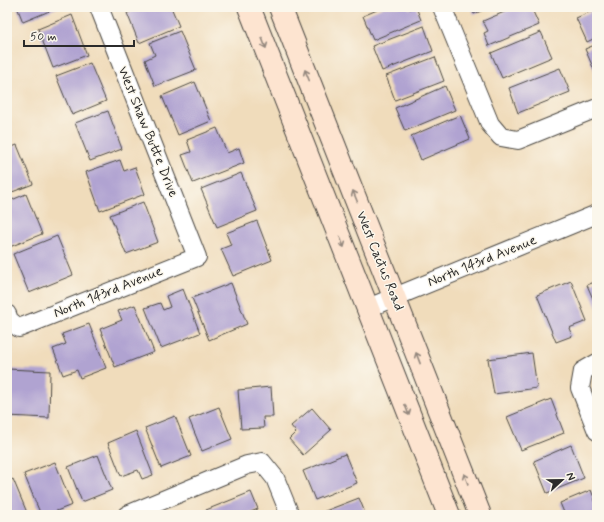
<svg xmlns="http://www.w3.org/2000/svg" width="604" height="522" viewBox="0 0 604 522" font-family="Mynerve,sans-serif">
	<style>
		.building { fill: #b0a3d1 }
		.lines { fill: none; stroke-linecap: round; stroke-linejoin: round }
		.minor-casing { stroke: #494641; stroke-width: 20 }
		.secondary-casing { stroke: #494641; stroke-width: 24 }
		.minor { stroke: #fff; stroke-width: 18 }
		.secondary { stroke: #fde4d0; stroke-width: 22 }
		.oneway { stroke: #94887e }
		.labels { text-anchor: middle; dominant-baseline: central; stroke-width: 3; stroke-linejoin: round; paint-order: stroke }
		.street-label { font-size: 14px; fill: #2b2b2b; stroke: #fbf7ec }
	</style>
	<rect width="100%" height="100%" fill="#fbf7ec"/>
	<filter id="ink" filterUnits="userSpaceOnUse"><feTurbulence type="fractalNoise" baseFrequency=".025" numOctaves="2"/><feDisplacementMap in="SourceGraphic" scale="8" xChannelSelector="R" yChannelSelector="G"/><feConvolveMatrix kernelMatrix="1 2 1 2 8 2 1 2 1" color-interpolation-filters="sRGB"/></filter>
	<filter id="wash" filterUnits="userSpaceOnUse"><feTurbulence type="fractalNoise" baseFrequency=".012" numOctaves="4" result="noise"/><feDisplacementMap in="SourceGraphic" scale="16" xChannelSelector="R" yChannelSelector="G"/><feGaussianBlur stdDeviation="0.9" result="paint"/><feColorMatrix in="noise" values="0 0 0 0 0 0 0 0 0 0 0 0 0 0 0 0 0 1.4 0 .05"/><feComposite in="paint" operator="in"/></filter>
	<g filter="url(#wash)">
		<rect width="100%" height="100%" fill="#f0dcbb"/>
		<g id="blocks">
			<path class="building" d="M17 7H59L23 22Z
				M133 7H171L179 26 139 43 127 13 134 10Z
				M384 7H408L409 9 416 7 421 20 373 40 363 16Z
				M471 7H490L474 14Z
				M516 7H531L539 25 489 46 484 33 488 31 483 21Z
				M597 9V37L587 42 576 18Z
				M72 15 87 55 53 68 38 29Z
				M424 26 433 51 382 71 372 46Z
				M180 31 196 70 155 86 145 60 155 55 150 43Z
				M541 32 552 57 502 78 491 53Z
				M597 44V71L595 72 585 49Z
				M435 57 444 81 395 100 386 76Z
				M90 63 106 101 72 115 56 76Z
				M560 68 570 92 518 113 509 88Z
				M195 82 211 121 178 135 162 96Z
				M445 86 455 110 405 131 395 108Z
				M108 111 122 149 90 161 75 123Z
				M460 115 470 139 421 160 411 136Z
				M217 128 227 153 239 148 244 163 193 183 182 155 191 152 187 140Z
				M17 145 33 184 7 194V149Z
				M120 160 124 171 135 167 145 194 100 211 86 172Z
				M241 173 257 211 217 227 201 189Z
				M26 194 42 234 7 248V202Z
				M143 202 158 242 126 254 110 215Z
				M257 221 272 260 233 276 221 249 231 245 226 233Z
				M57 236 73 275 29 293 13 254Z
				M571 281 587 321 569 328 572 336 556 342 537 295Z
				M597 281V308L587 285Z
				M231 283 247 324 209 340 192 298Z
				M183 289 200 333 161 348 145 308 160 303 163 310 170 307 166 296Z
				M135 305 154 352 115 367 100 329 122 320 118 311Z
				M89 324 106 368 80 378 77 370 63 375 53 349 66 344 62 334Z
				M532 353 537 388 494 394 488 359Z
				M7 369 50 371 49 418 7 416Z
				M271 387 273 417H263L264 428 241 429 238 390Z
				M551 399 564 433 521 450 507 417Z
				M219 407 232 439 202 451 189 419Z
				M312 408 331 430 303 455 289 439 296 432 291 426Z
				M175 416 191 456 161 468 145 428Z
				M136 431 153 475 142 479 138 470 121 476 108 443Z
				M571 445 584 478 547 493 534 461Z
				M345 454 357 483 315 500 303 471Z
				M98 455 112 490 82 502 68 467Z
				M55 462 72 505 46 515H41L24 474Z
				M13 479 28 515H7V482Z
				M591 490 597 506V515H565L560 503Z
				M251 492 258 509 246 514 247 515H208L206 510Z
				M359 498 366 515H321L320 513Z"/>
		</g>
	</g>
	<g filter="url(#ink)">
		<use href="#blocks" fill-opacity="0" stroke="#494641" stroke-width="1"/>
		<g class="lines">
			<g class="minor-casing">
				<path id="minor" d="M442 7 490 124 501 137 518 140 597 108
					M368 308 597 214
					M7 314 9 320 19 328 197 257 99 7
					M597 363 583 371 580 388 597 431
					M127 515 247 465 262 462 275 478 290 515"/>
			</g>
			<g class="secondary-casing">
				<path id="secondary" d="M249 7 449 515
					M280 7 480 515"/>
			</g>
			<use href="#minor" class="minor"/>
			<use href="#secondary" class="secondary"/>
		</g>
		<defs><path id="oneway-shaft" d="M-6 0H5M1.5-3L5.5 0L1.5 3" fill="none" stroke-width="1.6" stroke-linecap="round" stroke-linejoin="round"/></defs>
		<g class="oneway">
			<use href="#oneway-shaft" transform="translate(264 43) rotate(69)"/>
			<use href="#oneway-shaft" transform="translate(307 75) rotate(-112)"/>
			<use href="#oneway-shaft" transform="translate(355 196) rotate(-112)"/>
			<use href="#oneway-shaft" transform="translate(342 242) rotate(69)"/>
			<use href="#oneway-shaft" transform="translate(418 358) rotate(-111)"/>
			<use href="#oneway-shaft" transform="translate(407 410) rotate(69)"/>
			<use href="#oneway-shaft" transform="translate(466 479) rotate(-111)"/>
		</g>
	</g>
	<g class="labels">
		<g class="street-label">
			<text transform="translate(148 132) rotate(68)">West Shaw Butte Drive</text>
			<text transform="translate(380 261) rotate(68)">West Cactus Road</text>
			<text transform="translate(482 261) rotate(-22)">North 143rd Avenue</text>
			<text transform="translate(108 292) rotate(-22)">North 143rd Avenue</text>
		</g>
	</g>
	<rect width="604" height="522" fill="none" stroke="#fbf7ec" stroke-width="24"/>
	<g transform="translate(562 480) rotate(68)" stroke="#fbf7ec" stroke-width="3" paint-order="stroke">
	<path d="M0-3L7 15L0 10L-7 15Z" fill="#2b2b2b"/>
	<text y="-6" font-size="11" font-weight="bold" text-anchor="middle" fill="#2b2b2b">N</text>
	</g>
	<path d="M24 40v6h110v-6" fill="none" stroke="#2b2b2b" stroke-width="2"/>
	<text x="30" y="40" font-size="12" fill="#2b2b2b" stroke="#fbf7ec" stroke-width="3" paint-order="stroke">50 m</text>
</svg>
